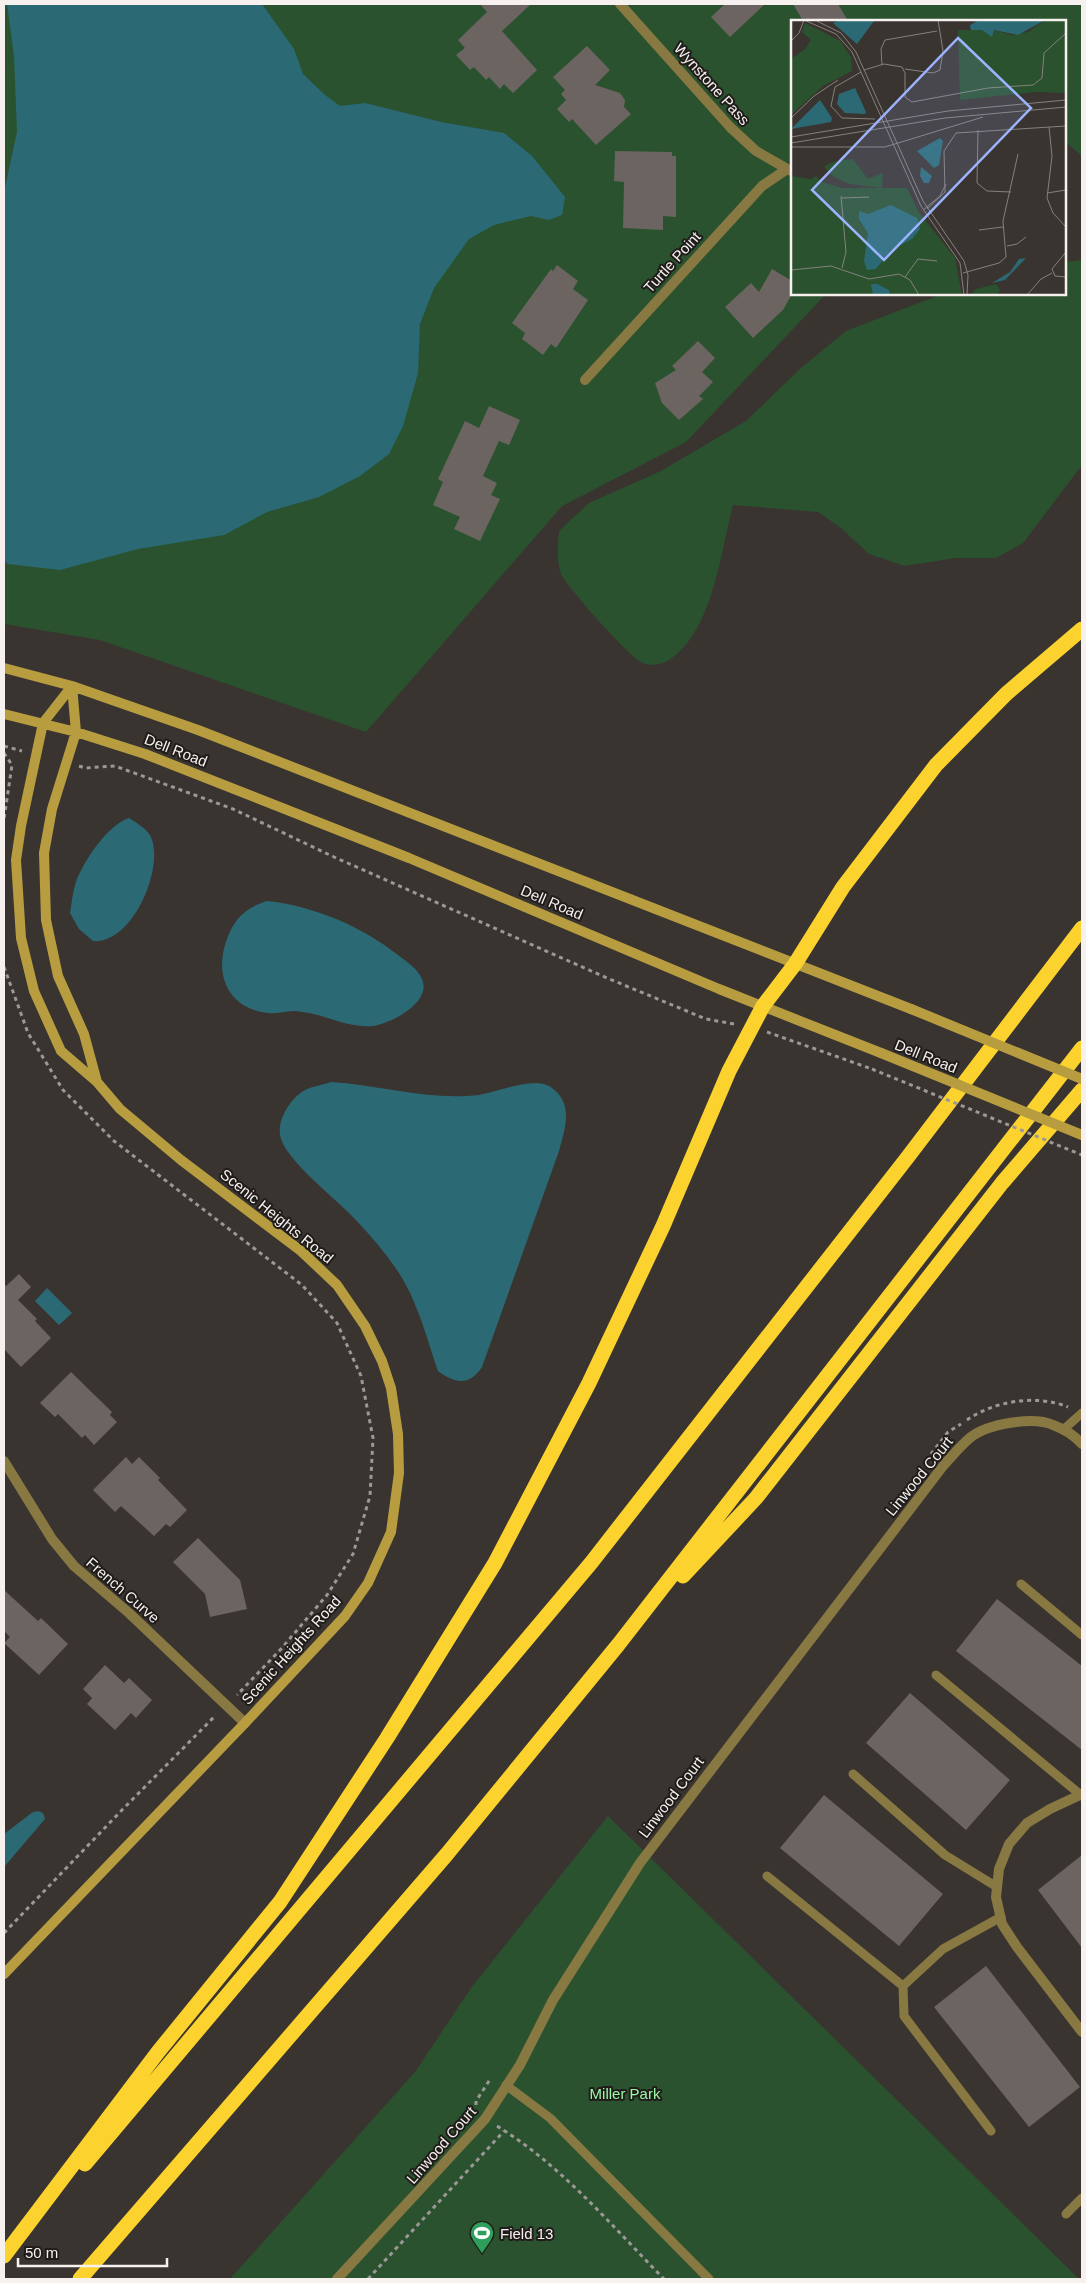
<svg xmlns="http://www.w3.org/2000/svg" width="1086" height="2283" viewBox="0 0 1086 2283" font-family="Arial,sans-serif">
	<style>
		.green { fill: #2a522f }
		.water { fill: #2b6a75 }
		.building { fill: #6c6460 }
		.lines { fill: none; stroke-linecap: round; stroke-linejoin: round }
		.path { stroke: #9d9895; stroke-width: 3; stroke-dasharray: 4 4; stroke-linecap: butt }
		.lane { stroke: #887842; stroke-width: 9 }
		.street { stroke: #887842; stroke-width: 10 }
		.secondary { stroke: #b79d40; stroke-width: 10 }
		.highway { stroke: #fcd32e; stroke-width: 15 }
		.path-bridge { stroke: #9d9895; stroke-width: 3; stroke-dasharray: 4 4; stroke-linecap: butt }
		.secondary-bridge { stroke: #b79d40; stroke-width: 10 }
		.labels { text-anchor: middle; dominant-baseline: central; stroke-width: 4; stroke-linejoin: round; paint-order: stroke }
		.street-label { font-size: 15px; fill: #f6f1ef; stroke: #1f1c1a }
		.park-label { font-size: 15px; fill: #9cf7a7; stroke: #1f1c1a }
		.poi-label { font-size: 15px; fill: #f6f1ef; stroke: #1f1c1a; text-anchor: start }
		.inset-road { fill: none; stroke: #85807c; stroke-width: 1 }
		.view { fill: #9cb4fd; fill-opacity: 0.15; stroke: #9cb4fd; stroke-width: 2.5 }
		.inset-edge { fill: none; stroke: #f6f1ef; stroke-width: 2.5 }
	</style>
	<rect width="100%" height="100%" fill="#3a3430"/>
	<path class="green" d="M4 4H1082V156L1065 142V21H792V294H826L686 442 562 506 366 732 100 640 4 624Z
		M1082 260V465L1023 543 996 558H955L905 566 869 554 841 528 818 512 733 505C721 551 713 628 672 658 664 664 652 667 643 663 628 656 572 592 562 576 556 564 558 544 559 531L589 503 661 471 746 421 800 369 846 331 942 294H1065V262Z
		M608 1816 1079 2279H230L415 2072 471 1988Z"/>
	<path class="water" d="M7 4H262L294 49 303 74 325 95 340 106 365 103 441 122 504 133 532 156 565 197 562 215 549 220 531 216 494 225 469 239 434 288 420 324 418 373 403 426 389 454 360 476 319 497 267 512 224 535 138 549 60 570 8 564 4 561V192L17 132 14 56Z
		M129 818C137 823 145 828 150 835 166 865 133 945 93 941L79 929 70 913C72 902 73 889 77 879 86 858 108 825 129 818Z
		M267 901C314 906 361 926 398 955 407 962 418 969 422 979 432 1002 392 1023 373 1026 363 1027 354 1025 344 1023 328 1018 311 1012 295 1011 287 1011 278 1014 269 1013 230 1010 214 977 226 942 233 920 245 908 267 901Z
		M331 1082C379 1085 431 1101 479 1095 498 1092 536 1075 552 1088 574 1104 565 1129 559 1151L482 1367C469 1386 456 1384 438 1371 430 1348 424 1325 414 1302 402 1271 378 1244 355 1219 338 1200 282 1158 280 1134 278 1118 291 1098 305 1090 313 1086 323 1085 331 1082Z
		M47 1288 72 1313 59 1325 35 1301Z
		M38 1811 43 1813 45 1819 4 1867V1834L33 1812Z"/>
	<path class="building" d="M480 4H531L502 31 537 70 513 93 504 84 500 89 489 77 486 80 474 67 470 70 456 55 465 48 458 40 487 12Z
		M725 4H765L730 37 711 17Z
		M793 4H838L848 21H803Z
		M587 46 610 70 595 85 620 93 625 100 624 107 631 114 596 145 572 119 569 122 557 109 566 100 561 94 565 90 553 77Z
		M615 151 672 152V156H676V217L663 216V230L623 228 624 182 614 181Z
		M557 265 578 281 573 289 588 300 556 348 551 344 543 355 522 339 525 333 512 323 551 269 553 271Z
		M772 269 792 281V294L783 310 753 338 725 307 751 283 759 292Z
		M698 341 715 358 702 372 713 382 699 396 703 399 679 420 662 403 655 383 676 370 672 366Z
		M489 406 520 420 509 445 499 441 483 476 497 483 491 495 500 499 480 541 454 529 460 517 433 505 443 482 438 479 465 421 479 428Z
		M19 1274 31 1287 18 1300 37 1319 35 1321 51 1338 21 1367 4 1349V1284L6 1286Z
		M71 1372 112 1412 110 1415 117 1422 94 1445 85 1435 82 1438 58 1414 55 1417 40 1403Z
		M126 1457 132 1464 139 1457 160 1478 158 1480 187 1510 170 1527 166 1524 154 1536 121 1506 115 1512 93 1490Z
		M198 1538 240 1580 247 1609 210 1617 205 1594 173 1562Z
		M4 1590 38 1621 41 1618 68 1644 39 1675 4 1643 10 1637 4 1631Z
		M997 1599 1082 1666V1750L956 1651Z
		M105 1665 124 1683 129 1678 152 1700 136 1718 131 1713 115 1730 87 1704 92 1698 83 1689Z
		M910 1693 1010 1780 966 1830 866 1743Z
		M824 1795 943 1894 899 1946 780 1848Z
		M1082 1855V1948L1038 1890Z
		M986 1966 1080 2087 1029 2127 934 2007Z"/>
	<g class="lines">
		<path class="path" d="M4 746 22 751
			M4 753 12 765 4 819
			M79 766 85 768 115 766 233 809 334 857 607 978 706 1019 734 1024
			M4 967 28 1033 63 1090 114 1141 302 1285 337 1323 361 1376 373 1438 370 1496 353 1554 327 1595 281 1649 237 1695
			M767 1032 872 1069
			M967 1420C994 1401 1036 1394 1068 1407
			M931 1454 948 1432 961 1424
			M4 1933 121 1811 216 1715
			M476 2105V2101L491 2078
			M497 2126C561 2165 612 2226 664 2279
			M368 2279 504 2131"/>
		<path class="lane" d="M1063 1430 1082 1413
			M1021 1584 1082 1635
			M936 1675 1082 1796
			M853 1774 945 1855 997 1887
			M767 1876 903 1986 904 2016 991 2131
			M903 1986 943 1949 1001 1917
			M506 2085 550 2118 709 2279
			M1066 2214 1082 2198"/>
		<path class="street" d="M620 4 730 127 756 151 791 171
			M585 380 762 186 787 169
			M4 1461 52 1539 74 1566 129 1613 245 1723
			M1082 1794 1050 1809 1027 1823 1009 1844 999 1869 996 1897 1002 1924 1017 1947 1082 2032
			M337 2279 485 2119 520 2065 553 2000 640 1863 943 1466C952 1456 961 1445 971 1437 988 1424 1033 1416 1053 1425 1064 1429 1075 1436 1082 1444"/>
		<path class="secondary" d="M4 668 72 686 198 730 911 1009
			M72 686 76 732 52 809 44 853 46 920 58 976 84 1034 97 1082
			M4 714 76 732 145 754 409 858 719 989 881 1053
			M4 1974 245 1723 345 1616 368 1583 391 1532 399 1473 398 1434 391 1388 382 1361 365 1326 337 1285 301 1251 181 1160 120 1109 97 1082 61 1051 34 991 21 938 16 860 21 826 43 723 72 686"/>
		<path class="highway" d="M683 1576 756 1498 1002 1183 1082 1090
			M85 2164 591 1563 907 1158 1082 928
			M4 2256 158 2052 280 1902 387 1738 495 1563 589 1383 663 1226 729 1071 763 1006 795 964 843 887 936 765 1006 694 1082 629
			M80 2279 447 1854 618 1645 1082 1048"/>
		<path class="path-bridge" d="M872 1069 1082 1155"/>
		<path class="secondary-bridge" d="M911 1009 1082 1079
			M881 1053 1082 1135"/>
	</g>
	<defs>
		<g id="stadium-pin" transform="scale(1.25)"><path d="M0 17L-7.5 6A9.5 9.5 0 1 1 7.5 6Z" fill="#2e9e5b" stroke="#1f1c1a"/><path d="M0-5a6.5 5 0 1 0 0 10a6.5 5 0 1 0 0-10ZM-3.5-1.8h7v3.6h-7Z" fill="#fff"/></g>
	</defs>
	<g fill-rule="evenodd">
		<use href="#stadium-pin" x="482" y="2233"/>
	</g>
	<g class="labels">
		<g class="street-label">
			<text transform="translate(712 84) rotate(48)">Wynstone Pass</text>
			<text transform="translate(672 262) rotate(-48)">Turtle Point</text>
			<text transform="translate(176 750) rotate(21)">Dell Road</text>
			<text transform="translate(552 902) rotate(23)">Dell Road</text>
			<text transform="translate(926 1056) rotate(22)">Dell Road</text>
			<text transform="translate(277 1216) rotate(39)">Scenic Heights Road</text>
			<text transform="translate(919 1476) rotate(-51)">Linwood Court</text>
			<text transform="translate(123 1590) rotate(41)">French Curve</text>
			<text transform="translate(291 1650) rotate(-48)">Scenic Heights Road</text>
			<text transform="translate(671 1797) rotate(-53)">Linwood Court</text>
			<text transform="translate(441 2145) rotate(-49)">Linwood Court</text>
		</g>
		<g class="park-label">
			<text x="625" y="2093">Miller Park</text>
		</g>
		<g class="poi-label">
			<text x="500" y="2233">Field 13</text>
		</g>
	</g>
	<g transform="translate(791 20)">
		<rect width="275" height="275" fill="#3a3430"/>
		<path d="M254 0H275V73L246 72 169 80 167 10H191L200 14 203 10 221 15 237 12ZM14 3 49 21 60 37 61 51 32 66 0 95V39L14 29 20 20 11 12ZM62 139 77 159 92 153 91 168 58 164 43 157 33 147 41 142ZM0 156 20 159 25 156 31 162 51 168H116L127 191 164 238 171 275H0ZM205 264 209 270 206 275H179L185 269Z" fill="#2a522f"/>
		<path d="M49 0H82L83 1 66 24 42 3ZM188 0H254L227 15 203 10 201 17 191 10H180L179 5ZM64 68 75 92 74 94 54 93 46 84 48 74ZM29 80 41 98 40 102 0 109ZM149 118 152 121 148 145 143 148 126 131ZM130 147 141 156 138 163H133L129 156ZM100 185 126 198 129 209 121 219 100 230 85 249 76 250 73 241 77 213 68 199V191L77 194ZM235 238 214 260 201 263 219 252 228 239ZM86 264 98 270 99 275H82L80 264Z" fill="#2b6a75"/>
		<path class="inset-road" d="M13 0 45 14 61 32 130 186 169 243 173 275M24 0 50 13 65 32 132 181 173 241 177 255 176 275M0 21 8 13 13 0M91 45 90 29 94 20 146 11M114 49 142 53 149 50 152 31 147 0M73 50 93 44 111 47 114 53V77L121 82 197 68 242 65 251 58 253 33 275 13M70 52 44 67 40 86 51 98 84 99M0 98 23 76 47 60M258 107 261 136 256 178 262 193 275 207M187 110 186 163 196 171 220 172M0 117 157 91 275 80M0 123 154 98 275 87M0 127H94L192 97M256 173 275 170M50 176 55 232 51 248M51 178 78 177M136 189 154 172 153 131 165 113 275 106M132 190 149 176 155 164M188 210 212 207M216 226 226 224 235 217M275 232 261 249 264 256 275 257M0 250 40 246 78 259 108 254 119 260 128 275M172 253 208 243 215 237 212 201 227 134M114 257 127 239 146 241M236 275 250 259 261 253"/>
		<path class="view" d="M167 18 240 88 93 240 21 170Z"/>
		<rect width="275" height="275" class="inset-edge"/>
	</g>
	<rect width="1086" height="2283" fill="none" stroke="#f6f1ef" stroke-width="10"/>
	<path d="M18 2258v8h149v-8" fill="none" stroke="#f6f1ef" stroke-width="2.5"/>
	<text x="25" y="2258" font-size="15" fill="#f6f1ef" stroke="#1f1c1a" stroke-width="4" paint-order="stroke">50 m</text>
</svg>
